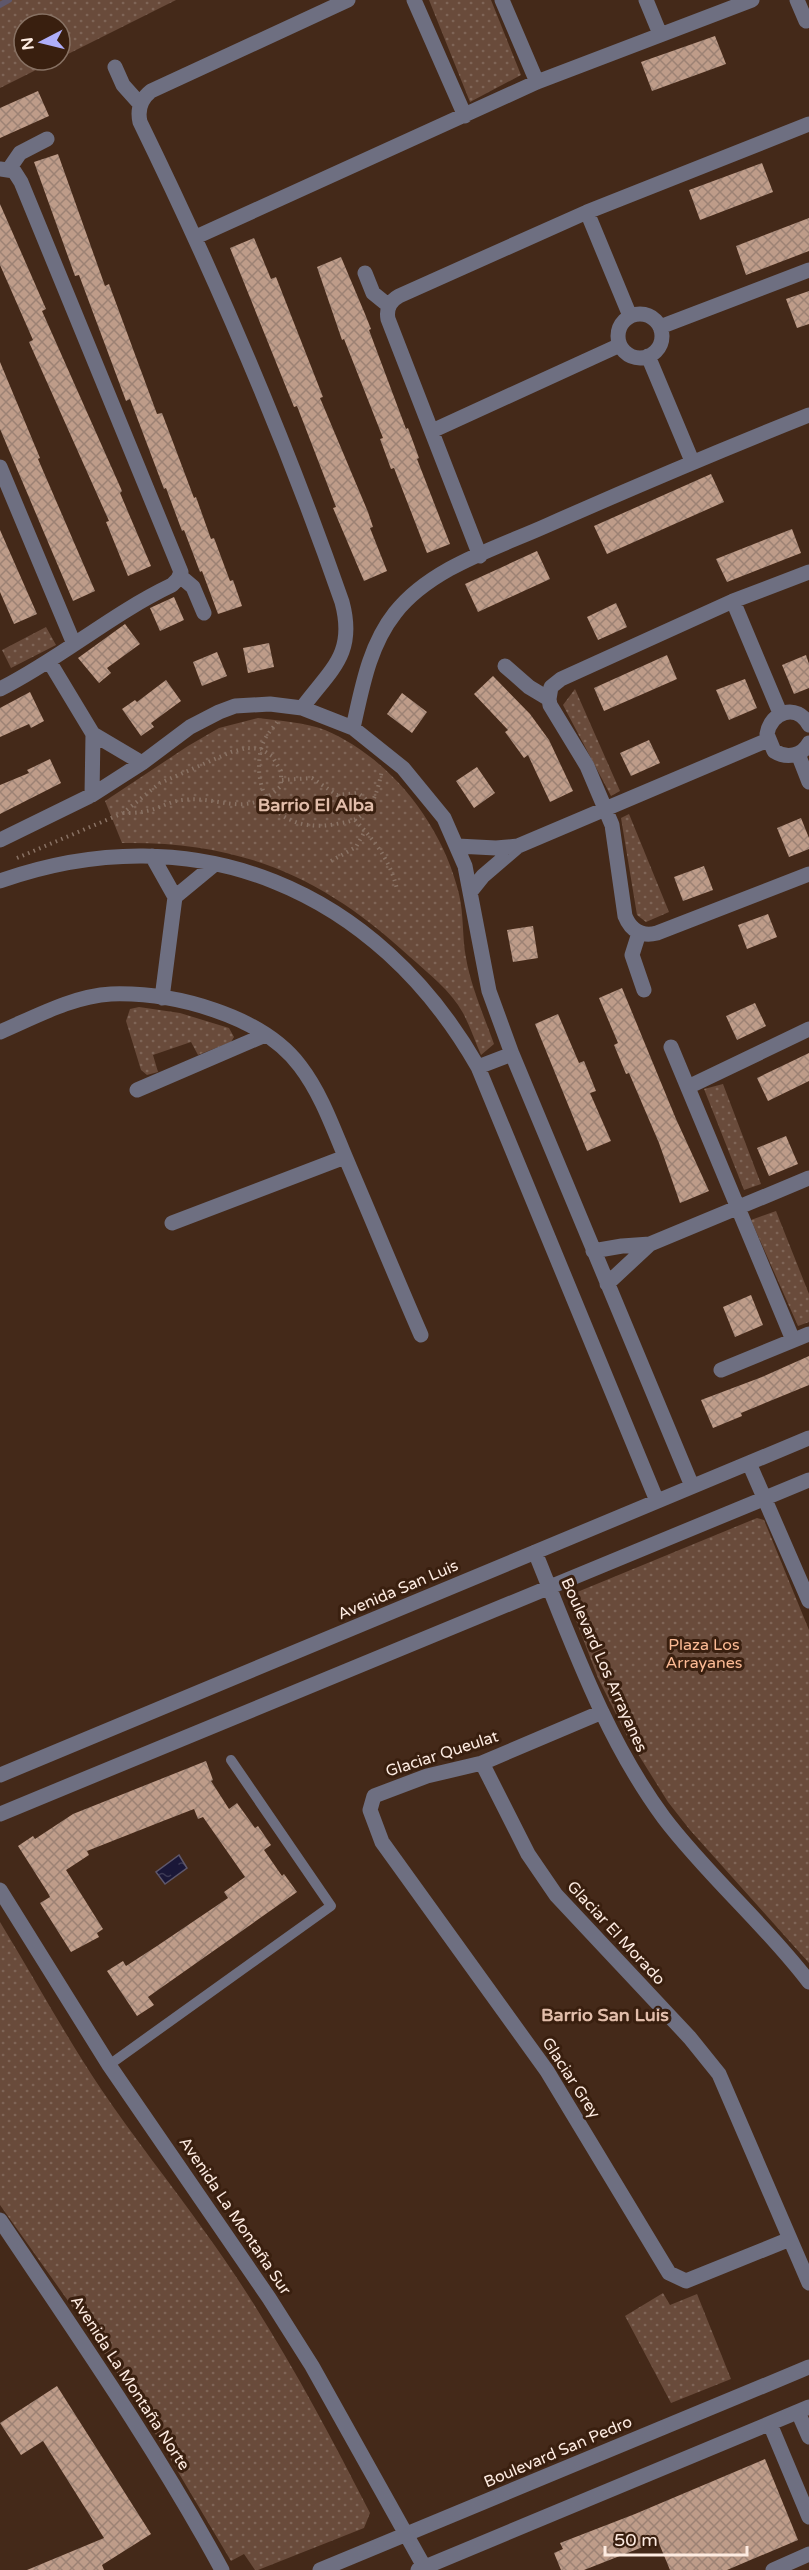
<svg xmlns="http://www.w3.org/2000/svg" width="809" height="2570" viewBox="0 0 809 2570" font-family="'Varela Round',sans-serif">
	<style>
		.green { fill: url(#green-dots) }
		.water { fill: url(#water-ripples); stroke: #5e576b; stroke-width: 1.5 }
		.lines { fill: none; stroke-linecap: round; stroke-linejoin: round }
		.stream { stroke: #5e576b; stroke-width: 6 }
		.building { fill: url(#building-cross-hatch) }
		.path { stroke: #897264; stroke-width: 4; stroke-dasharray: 1.5 4.5; stroke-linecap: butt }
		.lane { stroke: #6e6f81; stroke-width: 10 }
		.street { stroke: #6e6f81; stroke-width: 15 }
		.labels { text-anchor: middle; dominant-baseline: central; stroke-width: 6; stroke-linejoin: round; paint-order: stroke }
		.street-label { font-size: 16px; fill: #fdebe1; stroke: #391f0f }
		.park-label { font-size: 16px; fill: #fcba94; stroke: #391f0f }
		.neighbourhood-label { font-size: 18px; font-weight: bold; fill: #e2beab; stroke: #391f0f }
	</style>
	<defs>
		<pattern id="green-dots" width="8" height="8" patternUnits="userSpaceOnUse" patternTransform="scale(1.5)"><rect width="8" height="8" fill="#694b3b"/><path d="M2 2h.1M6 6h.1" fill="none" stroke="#7f6557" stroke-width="1.8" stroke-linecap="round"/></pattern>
		<pattern id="water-ripples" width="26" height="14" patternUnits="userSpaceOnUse" patternTransform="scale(1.5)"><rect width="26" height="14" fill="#1a1738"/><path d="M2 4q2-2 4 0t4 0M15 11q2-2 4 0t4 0" fill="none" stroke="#3c3954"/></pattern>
		<pattern id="building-cross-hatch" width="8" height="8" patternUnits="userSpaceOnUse" patternTransform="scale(1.5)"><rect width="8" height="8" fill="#be9c89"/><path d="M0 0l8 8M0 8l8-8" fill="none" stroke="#9c8274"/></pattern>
	</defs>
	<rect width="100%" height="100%" fill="#442919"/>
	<path class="green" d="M0 0H176L60 58V24H24V60H56L0 88Z
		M429 0H491L521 75 470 102Z
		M46 627 56 645 11 668 2 650Z
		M575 689 620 791 611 796 563 705Z
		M258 718C280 721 304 722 325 730 391 758 443 826 459 894 464 915 462 937 466 958 471 987 484 1016 494 1044L481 1055C475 1041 470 1026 463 1013 451 991 428 973 410 957 324 877 241 841 122 843L105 801 188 746 219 728Z
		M629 814 669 912 646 922 637 915 621 818Z
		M139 1007 180 1013 229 1028 234 1037 231 1042 198 1055 191 1042 153 1055 158 1072 147 1075 141 1070 126 1021 130 1009Z
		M723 1084 761 1184 744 1190 704 1089Z
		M776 1211 809 1294V1322L798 1326 751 1220Z
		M757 1518 764 1520 809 1630V1963L690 1830 668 1802 628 1738 598 1678 569 1602 570 1595Z
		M0 1922C34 1978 65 2035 101 2089 134 2138 171 2184 205 2232 269 2320 321 2417 370 2513L364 2528 258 2570H255L244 2554 231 2561 143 2413 93 2336 0 2205Z
		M663 2293 670 2305 697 2294 731 2379 671 2403 625 2316Z"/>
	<path class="water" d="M179 1855 187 1868 165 1884 156 1872Z"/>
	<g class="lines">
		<path class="stream" d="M0 5 9 0"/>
	</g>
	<path class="building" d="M715 36 726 64 652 91 641 62Z
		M38 91 49 116 0 138V108Z
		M58 154 105 286 109 284 157 414 162 413 194 498 196 497 211 539 214 538 230 581 233 580 242 606 218 614 202 571 200 572 184 530 182 531 166 488 164 489 130 399 126 401 79 275 75 276 34 162Z
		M762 163 773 192 700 220 689 190Z
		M0 204 46 309 42 311 122 491 120 493 151 566 128 576 106 522 109 521 29 342 33 340 0 265Z
		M809 218V251L746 275 736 246Z
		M254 238 271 279 276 277 323 397 320 398 368 512 373 527 370 528 387 571 364 581 333 508 336 507 314 450 297 406 294 407 230 248Z
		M341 257 365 314 371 329 369 330 406 429 408 428 419 458 417 459 450 544 427 553 394 468 391 469 380 439 383 438 344 339 342 340 317 267Z
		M809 291V324L797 328 786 299Z
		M0 362 40 458 38 459 95 591 73 601 0 429Z
		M711 474 724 502 607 554 594 526Z
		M792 529 801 553 727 582 716 559Z
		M0 530 37 614 14 624 0 592Z
		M537 551 550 579 478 612 465 584Z
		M174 597 184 620 160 631 150 608Z
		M616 603 627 627 598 640 587 617Z
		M125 624 140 644 107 668 111 673 99 683 78 658Z
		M269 643 274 667 248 673 243 648Z
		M217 652 227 676 202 686 193 662Z
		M667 655 677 679 604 711 594 688Z
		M806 655 809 664V688L794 694 782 665Z
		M493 676 530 714 549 740 573 791 550 802 528 755 524 758 505 732 508 730 474 694Z
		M745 679 757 708 729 720 716 690Z
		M166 680 181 701 151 723 154 727 141 736 122 709 135 700 137 702Z
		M30 692 44 721 31 728 29 724 0 737V708Z
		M402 693 427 712 412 733 387 714Z
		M649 740 660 763 631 776 620 753Z
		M50 759 61 783 0 814V785L29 773 27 770Z
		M477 767 495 793 474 808 456 781Z
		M801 818 809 838V849L789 857 777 828Z
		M704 866 713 890 683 901 674 877Z
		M768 914 777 937 747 949 738 925Z
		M533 926 538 958 513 962 507 930Z
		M622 988 676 1119 709 1191 680 1203 659 1143 629 1073 626 1074 614 1045 618 1043 599 998Z
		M755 1003 766 1026 737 1040 726 1016Z
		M558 1014 579 1063 584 1061 596 1091 590 1093 611 1141 587 1151 535 1024Z
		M809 1053V1081L768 1101 757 1078Z
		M786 1136 798 1164 769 1176 757 1148Z
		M751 1295 763 1325 735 1337 723 1307Z
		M809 1356V1385L741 1413 742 1416 713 1428 701 1400 762 1377Z
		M206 1761 213 1780 211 1781 229 1809 237 1803 255 1828 258 1826 271 1845 264 1850 282 1876 284 1874 297 1892 148 1997 154 2005 137 2016 107 1971 123 1961 126 1966 157 1946 228 1898 224 1892 245 1877 203 1817 198 1819 194 1809 163 1821 87 1851 89 1855 66 1870 103 1929 97 1933 99 1937 71 1952 40 1903 50 1897 48 1893 18 1846 33 1836 35 1839 73 1814Z
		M57 2386 151 2534 102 2565 104 2570H27L104 2538 43 2441 21 2455 0 2423Z
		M765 2459 798 2540 727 2570H670L658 2541 584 2570H561L554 2553 563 2549 560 2543 635 2514Z"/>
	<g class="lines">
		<path class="path" d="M277 722C273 728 267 734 264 741 260 749 259 759 259 768 260 812 295 832 336 824 347 822 357 821 365 812 376 800 379 784 382 770
			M282 780 312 778 337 795 358 793 371 803
			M355 820C375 841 390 860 397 889
			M17 858 123 813 160 783 231 752 247 748 261 749 272 756 281 771V786C246 820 220 795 182 800 170 801 159 809 146 811 139 813 130 813 123 813
			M331 861 356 847 365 831"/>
		<path class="lane" d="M109 2065 331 1906 231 1760"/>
		<path class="street" d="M414 0 465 116
			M502 0 537 82
			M646 0 660 34
			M797 0 806 21
			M115 67 123 85 140 104
			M0 169 14 171 21 182 181 572 178 579 172 585C111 614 60 659 0 689
			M9 169 20 153 47 139
			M587 212 630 316
			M196 237 537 82 752 0
			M365 273 373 293 389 306
			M618 336a22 22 0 1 1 44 0a22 22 0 1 1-44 0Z
			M660 327 809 270
			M648 356 692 461
			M432 431 620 345
			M0 467 74 644
			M480 556 388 319C386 309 390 301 399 296L587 212 809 124
			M809 572 733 601 561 679 551 687 549 699 550 705 587 766 612 825 625 916C631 931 642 937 657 933L809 874
			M180 576 193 587 204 613
			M733 601 780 713
			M49 661 93 734 142 763
			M505 666 529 687 549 699
			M302 708C331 669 356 654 342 602 285 438 216 278 140 122 137 109 141 99 151 91L348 0
			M809 725C797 703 771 711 767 734L774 751C787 759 802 756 809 743
			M353 728C362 688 369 646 395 613 431 567 497 548 548 525 634 487 721 450 809 415
			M798 754 809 782
			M92 795 93 734
			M0 840 92 795 142 763 190 727 219 712 235 706 270 704 302 708 353 728 403 768 444 818 465 866 489 991 512 1054 692 1486
			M457 846 496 848 518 846
			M152 856 175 897 162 998
			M0 881C196 812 377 890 478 1067L657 1501
			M471 891 483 876 518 846 768 740
			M175 897 215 864
			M639 933 632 955 644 990
			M0 1032C35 1017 73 996 111 994 173 992 262 1015 300 1066 323 1096 335 1134 350 1168 374 1224 397 1280 421 1335
			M671 1047 793 1340
			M478 1067 512 1054
			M688 1087 809 1029
			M137 1090 265 1035
			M172 1223 345 1157
			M593 1251 622 1246 650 1244 809 1178
			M607 1284 650 1244
			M721 1370 809 1334
			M749 1463 809 1601
			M535 1552C572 1643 605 1738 664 1818 708 1876 765 1924 809 1982
			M602 1712 482 1763 427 1776 374 1796 370 1810 382 1842 547 2071 669 2273 686 2281 790 2239
			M482 1763 528 1854 556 1895 690 2038 719 2074 809 2283
			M0 1775 809 1438
			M0 1814 809 1480
			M0 1890 109 2065 269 2298 312 2366 426 2570
			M0 2220C77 2335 156 2448 222 2570
			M798 2412 809 2437
			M770 2424 809 2517
			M320 2570 809 2367
			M418 2570 809 2407
			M773 2570 809 2554"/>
	</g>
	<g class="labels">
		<g class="street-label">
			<text transform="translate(398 1590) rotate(-23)">Avenida San Luis</text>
			<text transform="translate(604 1665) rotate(66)">Boulevard Los Arrayanes</text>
			<text transform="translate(442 1754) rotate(-18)">Glaciar Queulat</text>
			<text transform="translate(616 1933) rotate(47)">Glaciar El Morado</text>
			<text transform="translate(571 2078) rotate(57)">Glaciar Grey</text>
			<text transform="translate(235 2216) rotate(56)">Avenida La Montaña Sur</text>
			<text transform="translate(130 2383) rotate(57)">Avenida La Montaña Norte</text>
			<text transform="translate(558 2452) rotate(-23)">Boulevard San Pedro</text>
		</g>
		<g class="park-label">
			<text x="704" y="1645">Plaza Los<tspan x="704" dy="18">Arrayanes</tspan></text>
		</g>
		<g class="neighbourhood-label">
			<text x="316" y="805">Barrio El Alba</text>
			<text x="605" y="2015">Barrio San Luis</text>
		</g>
	</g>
	<g transform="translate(42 42) rotate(263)"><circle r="28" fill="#391f0f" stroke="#877163" stroke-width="1.5"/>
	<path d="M0-4.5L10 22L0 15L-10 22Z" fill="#afaefa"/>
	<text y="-9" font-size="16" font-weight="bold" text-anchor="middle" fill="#fdebe1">N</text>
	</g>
	<path d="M605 2546v9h142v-9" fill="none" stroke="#fdebe1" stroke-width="3"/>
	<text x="614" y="2546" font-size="18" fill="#fdebe1" stroke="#391f0f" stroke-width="4.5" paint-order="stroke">50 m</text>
</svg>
